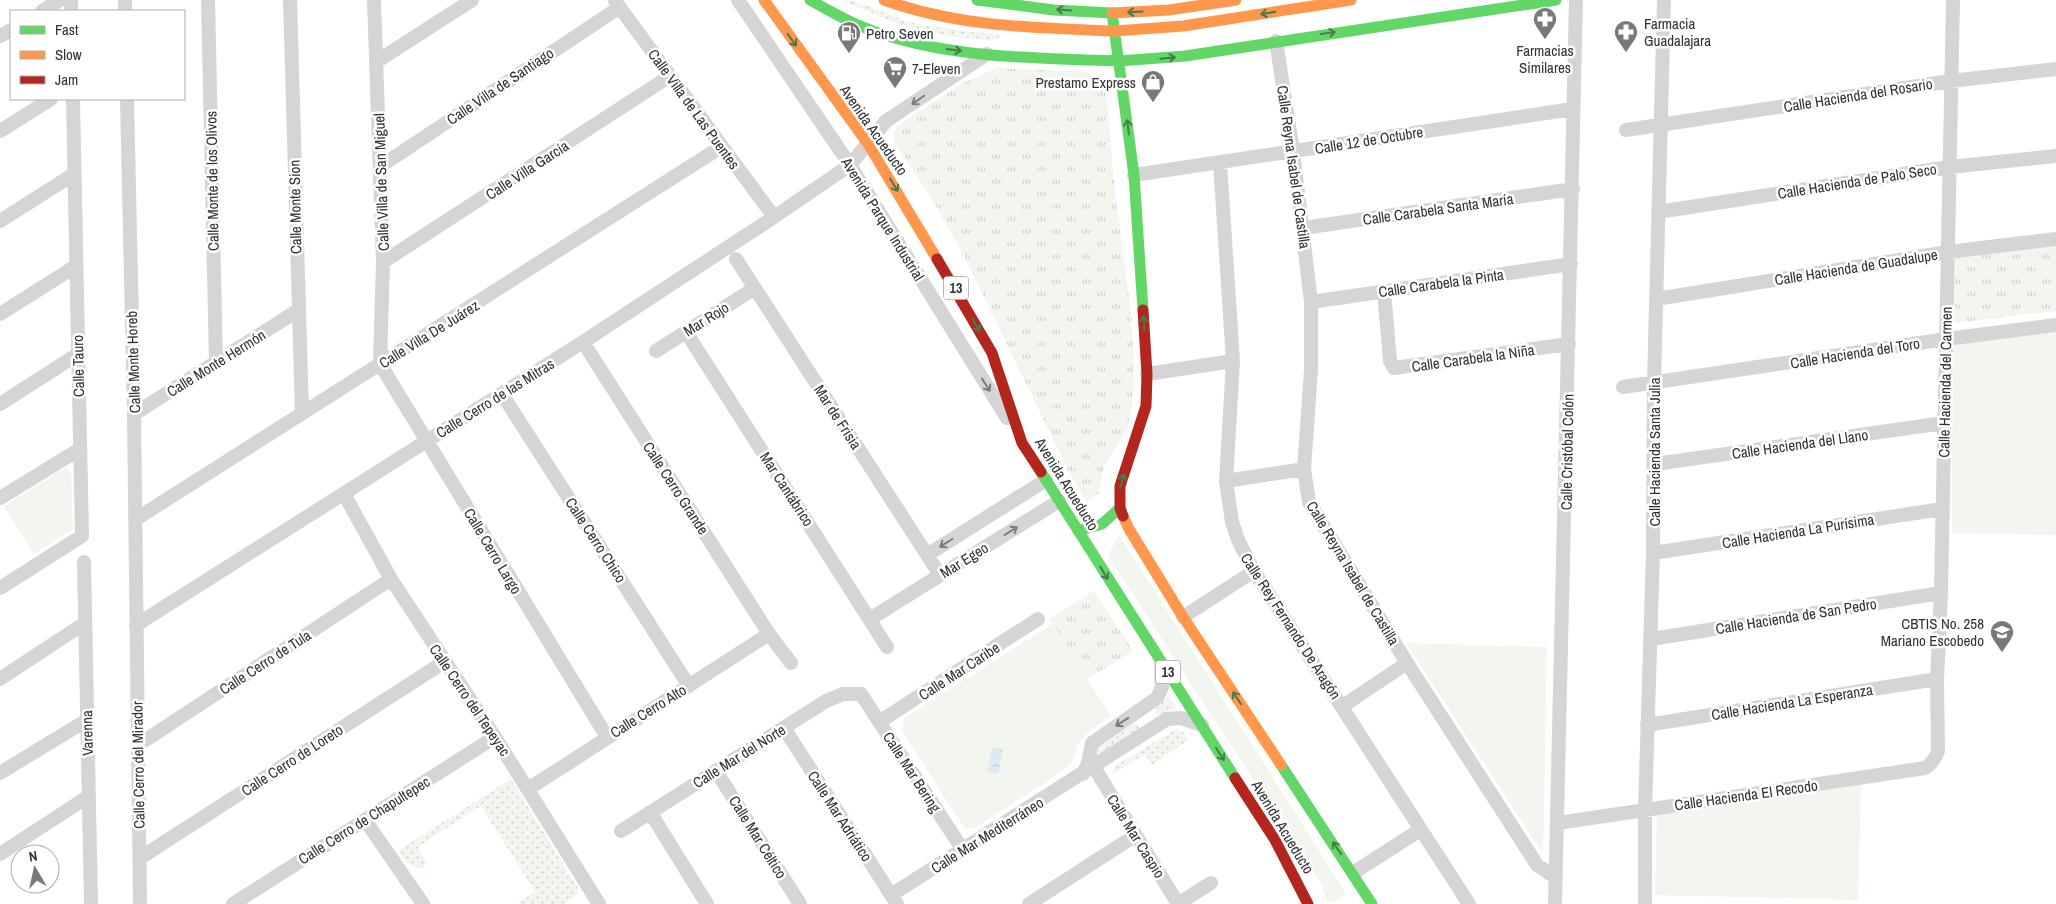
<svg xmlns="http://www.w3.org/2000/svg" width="2056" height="904" viewBox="0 0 2056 904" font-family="'Archivo Narrow',sans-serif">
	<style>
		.grass { fill: url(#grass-tufts) }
		.park { fill: #f2f6ee }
		.garden { fill: url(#garden-dots) }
		.water { fill: url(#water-ripples) }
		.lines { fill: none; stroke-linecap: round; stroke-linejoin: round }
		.street { stroke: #d5d5d5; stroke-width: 14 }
		.fast { stroke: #63d668; stroke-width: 11 }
		.slow { stroke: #ff974d; stroke-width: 11 }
		.jam { stroke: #b3261e; stroke-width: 11 }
		.oneway { stroke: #487b4a }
		.oneway2 { stroke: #7b7b7b }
		.labels { text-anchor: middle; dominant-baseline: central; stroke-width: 5; stroke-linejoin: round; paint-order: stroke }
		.shield { fill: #fff; stroke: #6f6f6f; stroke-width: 1 }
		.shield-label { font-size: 14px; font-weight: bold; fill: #313131 }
		.poi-label { font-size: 15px; fill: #313131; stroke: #fff; text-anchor: start }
		.street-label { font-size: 15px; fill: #313131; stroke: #fff }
	</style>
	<defs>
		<pattern id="grass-tufts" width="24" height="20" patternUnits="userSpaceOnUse" patternTransform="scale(1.25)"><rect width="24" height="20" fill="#f2f6ee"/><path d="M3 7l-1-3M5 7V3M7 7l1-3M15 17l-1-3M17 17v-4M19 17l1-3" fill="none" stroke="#d0d3cd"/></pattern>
		<pattern id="garden-dots" width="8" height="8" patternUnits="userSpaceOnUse" patternTransform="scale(1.25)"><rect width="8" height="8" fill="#f2f6ee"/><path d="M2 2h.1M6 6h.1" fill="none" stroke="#d0d3cd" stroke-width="1.8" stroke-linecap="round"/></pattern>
		<pattern id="water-ripples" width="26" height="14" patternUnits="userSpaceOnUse" patternTransform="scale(1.25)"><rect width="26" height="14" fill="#dbebf3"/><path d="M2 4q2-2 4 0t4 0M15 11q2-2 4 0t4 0" fill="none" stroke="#bccad1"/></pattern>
	</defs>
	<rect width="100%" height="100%" fill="#fff"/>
	<path class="grass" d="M996 68 1089 72 1103 83 1106 91 1115 193 1131 313 1134 364 1132 406 1127 429 1104 467 1099 493 1087 503 1069 472 965 258 932 199 895 143C893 134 894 131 900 124L959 85Z
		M2056 246V311L1953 323 1956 257Z
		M1094 591 1133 651 1087 679 1049 619Z"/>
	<path class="park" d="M2056 330V535L1952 533 1953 340Z
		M65 468 71 471 73 529 34 554 4 506Z
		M1119 535 1344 890 1343 897 1332 903 1327 901 1321 883 1108 556Z
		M1052 624 1111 716 1087 733 1079 743 1073 760 1060 773 976 827 965 829 902 731 904 718Z
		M1406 643 1547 647 1543 854Z
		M1861 783 1858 900 1655 895 1657 814Z"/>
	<path class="garden" d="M841 0C863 0 894 19 918 24 946 30 976 32 1004 35L991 41 942 35 893 22Z
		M1168 697 1177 709 1156 715 1155 710Z
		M1135 723 1139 725V729L1101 753 1097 752 1098 747Z
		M1176 729 1183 732 1188 740 1152 765 1145 754 1113 774 1115 766Z
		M511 779 578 888 579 894 563 904H517L535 892 481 806 418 847 427 863 422 869 406 862 399 850Z"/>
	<path class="water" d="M992 748 1003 750 998 774 987 772Z"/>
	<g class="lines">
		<path class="street" d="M71 0V11
			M125 0V11
			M208 0 216 362
			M290 0 302 413
			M374 0 383 262 380 364 607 737
			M738 0 850 165 1007 418
			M615 1 774 217
			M42 11 60 0
			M0 36 11 30
			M1276 41 1293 151 1311 302V370L1304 469 1309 502 1407 663 1537 865 1556 878
			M376 62 472 0
			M127 99 134 414 140 904
			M1626 130 1951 81 2056 69
			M0 131 51 99
			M1220 163 1233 361 1226 481 1232 522 1238 540 1254 571 1469 904
			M381 166 620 7
			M1134 175 1573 109
			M1658 212 1949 167 2056 156
			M0 221 74 174
			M1303 228 1573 189
			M736 259 940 575
			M383 262 670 76
			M1384 291 1390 361 1394 368 1569 344
			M1656 299 1948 252 2056 239
			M1311 302 1571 264
			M0 314 76 266
			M686 332 887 647
			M583 342 769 634 791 663
			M656 351 755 288
			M1147 374 1233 361
			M1623 387 1946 339 2056 325
			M502 394 689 686
			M0 404 78 354
			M134 414 297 311
			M1655 464 1944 423
			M1226 481 1304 469
			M344 494 391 579 495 737 599 904
			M0 498 80 449
			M136 519 721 147
			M1653 553 1942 509
			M927 555 1046 480
			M84 562 91 904
			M0 588 82 536 73 99
			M1183 617 1254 571
			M870 619 1059 501
			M136 625 583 342 774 217 850 165 886 121 987 54
			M1651 639 1941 593
			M0 679 85 623
			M1343 706 1407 663
			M879 722 1038 619
			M1647 725 1937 679
			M784 728 897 904
			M138 745 391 579
			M1094 767 1178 904
			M716 771 800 904
			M0 773 87 720
			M1083 774 1088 763 1092 743 1157 698 1162 687 1161 666
			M528 789 769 634
			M650 812 707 904
			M365 820 423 904
			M1558 823 1925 768C1932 764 1935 759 1938 751L1937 679 1941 593 1953 0
			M621 831 826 701 843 694H861L963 850
			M0 854 89 796
			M140 858 444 662
			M1353 873 1420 830
			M891 895 1167 719 1181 718 1202 725
			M233 904 495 737
			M1029 904 1136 835
			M1178 904 1211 883
			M1555 904 1576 0
			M1645 904V810L1653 553 1654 383 1664 0"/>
		<path class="fast" d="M810 0C833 13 856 26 882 34 958 59 1040 58 1119 61
			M977 0 1054 10 1112 13 1134 175 1143 310
			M1119 61 1185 56 1556 0
			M1041 472 1235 778
			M1078 531 1102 524 1120 508
			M1281 765 1372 904"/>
		<path class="slow" d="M764 0 868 144 937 259
			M884 0C959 27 1036 28 1115 31
			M1112 13 1169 10 1236 0
			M1115 31 1183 26 1351 0
			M1123 516 1129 529 1183 617 1281 765"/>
		<path class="jam" d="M937 259 992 353 1022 443 1041 472
			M1123 516 1120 508V486L1146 406 1147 374 1143 310
			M1235 778 1275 840 1308 904"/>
	</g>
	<defs><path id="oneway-shaft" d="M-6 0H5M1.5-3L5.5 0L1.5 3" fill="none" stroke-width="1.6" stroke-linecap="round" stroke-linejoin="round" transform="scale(1.25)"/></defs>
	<g class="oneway">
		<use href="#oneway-shaft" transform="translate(1064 10) rotate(-176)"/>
		<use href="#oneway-shaft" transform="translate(1135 12) rotate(177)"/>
		<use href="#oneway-shaft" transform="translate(1268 13) rotate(171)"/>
		<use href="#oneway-shaft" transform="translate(1328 33) rotate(-8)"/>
		<use href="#oneway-shaft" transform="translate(792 40) rotate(54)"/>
		<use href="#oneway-shaft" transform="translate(954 50) rotate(7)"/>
		<use href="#oneway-shaft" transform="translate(1168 58) rotate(-6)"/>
		<use href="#oneway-shaft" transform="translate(1128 127) rotate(-97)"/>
		<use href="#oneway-shaft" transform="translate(894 185) rotate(58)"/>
		<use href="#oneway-shaft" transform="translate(1144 323) rotate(-94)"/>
		<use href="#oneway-shaft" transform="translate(976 325) rotate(61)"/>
		<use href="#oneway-shaft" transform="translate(1122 481) rotate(-75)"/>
		<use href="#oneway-shaft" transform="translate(1104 573) rotate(59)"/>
		<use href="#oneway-shaft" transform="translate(1237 698) rotate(-124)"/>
		<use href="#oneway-shaft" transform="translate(1220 754) rotate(57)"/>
		<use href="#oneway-shaft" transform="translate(1337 848) rotate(-124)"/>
	</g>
	<g class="oneway2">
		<use href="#oneway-shaft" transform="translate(918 100) rotate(145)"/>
		<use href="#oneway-shaft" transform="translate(986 385) rotate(58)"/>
		<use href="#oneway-shaft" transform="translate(1011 531) rotate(-32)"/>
		<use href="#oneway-shaft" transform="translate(946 543) rotate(148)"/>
		<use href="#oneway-shaft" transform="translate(1122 722) rotate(147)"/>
	</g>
	<defs>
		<g id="pharmacy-pin" transform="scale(1.25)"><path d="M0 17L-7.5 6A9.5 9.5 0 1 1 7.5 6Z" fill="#797979" stroke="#fff"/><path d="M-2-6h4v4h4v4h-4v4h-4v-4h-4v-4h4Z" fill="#fff"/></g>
		<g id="fuel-pin" transform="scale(1.25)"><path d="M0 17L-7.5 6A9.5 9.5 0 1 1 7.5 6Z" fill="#797979" stroke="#fff"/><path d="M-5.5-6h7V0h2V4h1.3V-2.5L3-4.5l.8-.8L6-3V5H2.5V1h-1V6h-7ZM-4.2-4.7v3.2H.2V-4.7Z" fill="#fff"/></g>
		<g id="supermarket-pin" transform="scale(1.25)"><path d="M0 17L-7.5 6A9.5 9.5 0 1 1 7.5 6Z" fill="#797979" stroke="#fff"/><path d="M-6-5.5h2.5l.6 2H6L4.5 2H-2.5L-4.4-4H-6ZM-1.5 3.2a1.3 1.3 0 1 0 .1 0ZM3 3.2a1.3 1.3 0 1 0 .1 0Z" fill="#fff"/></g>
		<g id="shop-pin" transform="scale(1.25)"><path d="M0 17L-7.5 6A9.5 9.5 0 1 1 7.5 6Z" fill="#797979" stroke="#fff"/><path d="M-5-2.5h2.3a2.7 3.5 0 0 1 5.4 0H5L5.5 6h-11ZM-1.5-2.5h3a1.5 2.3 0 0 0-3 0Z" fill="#fff"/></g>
		<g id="university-pin" transform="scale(1.25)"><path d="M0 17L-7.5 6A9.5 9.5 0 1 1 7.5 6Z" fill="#797979" stroke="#fff"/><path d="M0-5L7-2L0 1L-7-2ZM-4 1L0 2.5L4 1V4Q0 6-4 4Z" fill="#fff"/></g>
	</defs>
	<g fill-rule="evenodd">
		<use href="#pharmacy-pin" x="1545" y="19"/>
		<use href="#pharmacy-pin" x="1626" y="32"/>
		<use href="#fuel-pin" x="849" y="33"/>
		<use href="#supermarket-pin" x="895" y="68"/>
		<use href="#shop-pin" x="1153" y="82"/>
		<use href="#university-pin" x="2002" y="632"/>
	</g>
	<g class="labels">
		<g class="shield">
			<rect x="943.5" y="276.5" width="25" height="23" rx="4"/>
			<rect x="1155.5" y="660.5" width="25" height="23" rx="4"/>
		</g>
		<g class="shield-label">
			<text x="956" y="288">13</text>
			<text x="1168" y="672">13</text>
		</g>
		<g class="poi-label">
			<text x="1644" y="23">Farmacia<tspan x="1644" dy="17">Guadalajara</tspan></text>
			<text x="866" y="33">Petro Seven</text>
			<text x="1545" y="50" text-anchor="middle">Farmacias<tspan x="1545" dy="17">Similares</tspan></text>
			<text x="912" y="68">7-Eleven</text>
			<text x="1136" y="82" text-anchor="end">Prestamo Express</text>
			<text x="1984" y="623" text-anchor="end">CBTIS No. 258<tspan x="1984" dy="17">Mariano Escobedo</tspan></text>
		</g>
		<g class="street-label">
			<text transform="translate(500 86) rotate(-34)">Calle Villa de Santiago</text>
			<text transform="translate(1858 95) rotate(-9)">Calle Hacienda del Rosario</text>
			<text transform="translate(694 109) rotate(54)">Calle Villa de Las Puentes</text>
			<text transform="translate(874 130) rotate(55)">Avenida Acueducto</text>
			<text transform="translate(1369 140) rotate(-9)">Calle 12 de Octubre</text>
			<text transform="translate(1294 167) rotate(82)">Calle Reyna Isabel de Castilla</text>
			<text transform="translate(527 170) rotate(-33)">Calle Villa García</text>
			<text transform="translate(212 181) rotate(-91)">Calle Monte de los Olivos</text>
			<text transform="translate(1857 181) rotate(-9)">Calle Hacienda de Palo Seco</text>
			<text transform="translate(381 182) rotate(-92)">Calle Villa de San Miguel</text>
			<text transform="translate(295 207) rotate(-91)">Calle Monte Sion</text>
			<text transform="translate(1438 209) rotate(-8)">Calle Carabela Santa María</text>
			<text transform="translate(883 219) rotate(58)">Avenida Parque Industrial</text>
			<text transform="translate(1856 267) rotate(-9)">Calle Hacienda de Guadalupe</text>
			<text transform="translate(1441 283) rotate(-8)">Calle Carabela la Pinta</text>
			<text transform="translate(706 319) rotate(-32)">Mar Rojo</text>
			<text transform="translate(429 334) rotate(-32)">Calle Villa De Juárez</text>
			<text transform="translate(1855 353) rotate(-9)">Calle Hacienda del Toro</text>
			<text transform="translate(1473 358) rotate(-8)">Calle Carabela la Niña</text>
			<text transform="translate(133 362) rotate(-92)">Calle Monte Horeb</text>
			<text transform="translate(216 363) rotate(-32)">Calle Monte Hermón</text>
			<text transform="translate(78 366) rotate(-91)">Calle Tauro</text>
			<text transform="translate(1945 382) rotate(-89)">Calle Hacienda del Carmen</text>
			<text transform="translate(495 398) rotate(-32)">Calle Cerro de las Mitras</text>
			<text transform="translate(838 417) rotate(57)">Mar de Frisia</text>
			<text transform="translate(1800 444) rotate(-8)">Calle Hacienda del Llano</text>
			<text transform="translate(1567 452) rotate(-89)">Calle Cristóbal Colón</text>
			<text transform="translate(1654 452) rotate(-90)">Calle Hacienda Santa Julia</text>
			<text transform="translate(1067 484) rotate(58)">Avenida Acueducto</text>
			<text transform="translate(676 488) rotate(57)">Calle Cerro Grande</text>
			<text transform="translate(787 489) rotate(57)">Mar Cantábrico</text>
			<text transform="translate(1798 531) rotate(-9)">Calle Hacienda La Purísima</text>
			<text transform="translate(596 540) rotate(57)">Calle Cerro Chico</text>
			<text transform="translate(493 551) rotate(59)">Calle Cerro Largo</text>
			<text transform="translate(964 560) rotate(-32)">Mar Egeo</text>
			<text transform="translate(1353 573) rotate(59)">Calle Reyna Isabel de Castilla</text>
			<text transform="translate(1796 616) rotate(-9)">Calle Hacienda de San Pedro</text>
			<text transform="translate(1291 626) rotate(57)">Calle Rey Fernando De Aragón</text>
			<text transform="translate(265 662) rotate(-33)">Calle Cerro de Tula</text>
			<text transform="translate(959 671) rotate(-33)">Calle Mar Caribe</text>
			<text transform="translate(470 700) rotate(56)">Calle Cerro del Tepeyac</text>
			<text transform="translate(1792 702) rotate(-9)">Calle Hacienda La Esperanza</text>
			<text transform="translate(648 711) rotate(-32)">Calle Cerro Alto</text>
			<text transform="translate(87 733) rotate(-91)">Varenna</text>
			<text transform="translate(739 756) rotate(-32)">Calle Mar del Norte</text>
			<text transform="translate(292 760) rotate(-33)">Calle Cerro de Loreto</text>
			<text transform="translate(138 765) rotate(-91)">Calle Cerro del Mirador</text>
			<text transform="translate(912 772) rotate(57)">Calle Mar Bering</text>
			<text transform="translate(1746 795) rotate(-8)">Calle Hacienda El Recodo</text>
			<text transform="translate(840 816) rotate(57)">Calle Mar Adriático</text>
			<text transform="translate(364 820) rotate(-32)">Calle Cerro de Chapultepec</text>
			<text transform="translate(1283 827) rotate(59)">Avenida Acueducto</text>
			<text transform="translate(987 835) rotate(-32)">Calle Mar Mediterráneo</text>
			<text transform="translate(1136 836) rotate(58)">Calle Mar Caspio</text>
			<text transform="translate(758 837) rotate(58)">Calle Mar Céltico</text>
		</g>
	</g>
	<rect x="10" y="10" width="175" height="90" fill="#ffffff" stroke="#adadad"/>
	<rect x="20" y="26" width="25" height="8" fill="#63d668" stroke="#adadad"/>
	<text x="55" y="35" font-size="15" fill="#313131">Fast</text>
	<rect x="20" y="51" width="25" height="8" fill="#ff974d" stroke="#adadad"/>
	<text x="55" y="60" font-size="15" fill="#313131">Slow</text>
	<rect x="20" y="76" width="25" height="8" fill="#b3261e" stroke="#adadad"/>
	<text x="55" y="85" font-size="15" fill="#313131">Jam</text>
	<g transform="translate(35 869) rotate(351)"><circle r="24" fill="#ffffff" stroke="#adadad"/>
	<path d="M0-4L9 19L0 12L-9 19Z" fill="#797979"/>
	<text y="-8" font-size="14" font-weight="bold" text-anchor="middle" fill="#313131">N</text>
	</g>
</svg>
